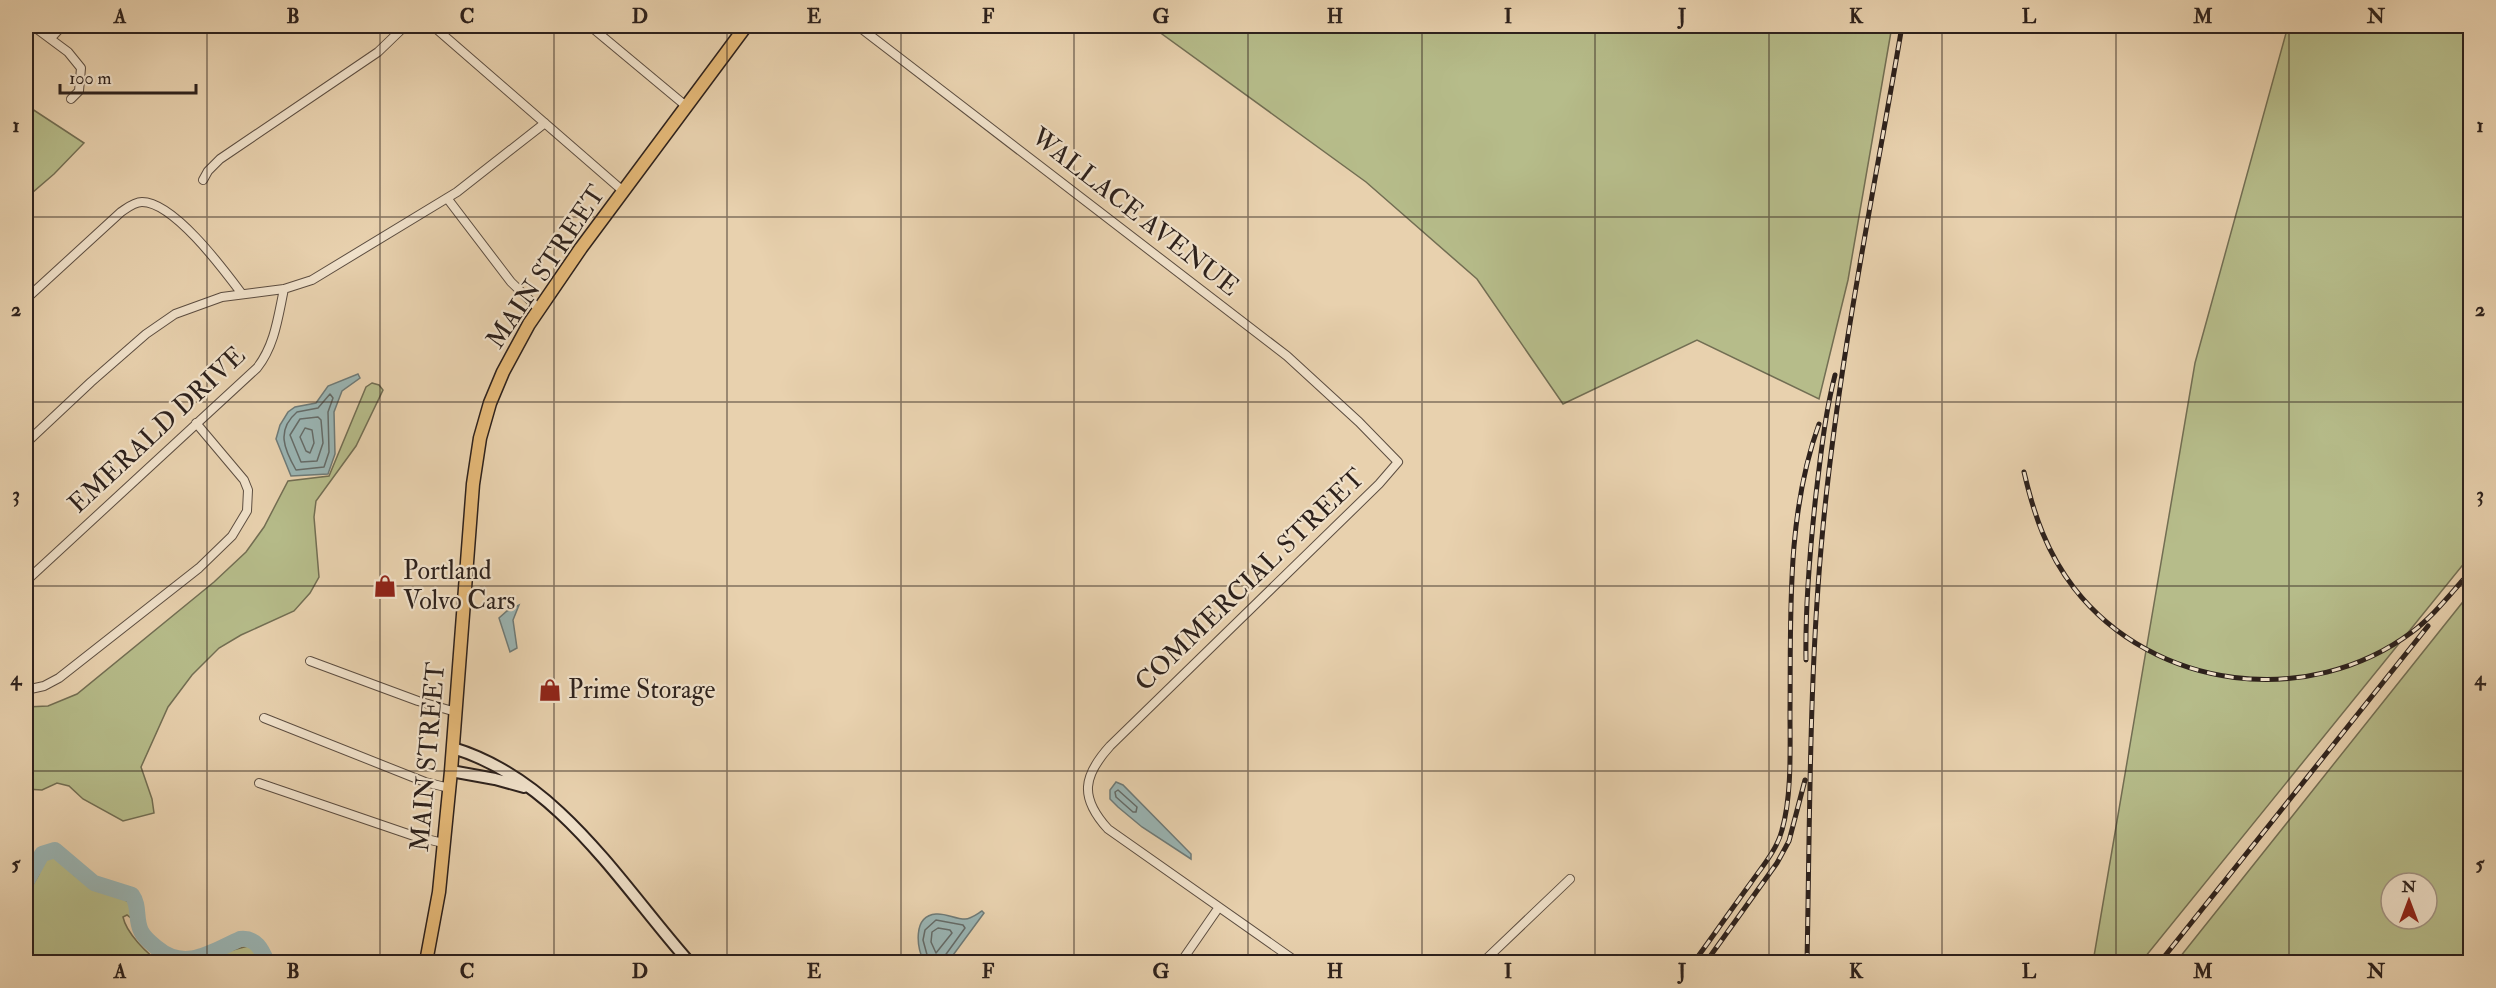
<svg xmlns="http://www.w3.org/2000/svg" width="2496" height="988" viewBox="0 0 2496 988" font-family="'IM FELL Double Pica',serif">
	<style>
		.green { fill: #b6bc8a; stroke: #726e53; stroke-width: 1.5; fill-rule: evenodd }
		.water { fill: #9ab5b4; stroke: #6e7a77; stroke-width: 1.5 }
		.lines { fill: none; stroke-linecap: round; stroke-linejoin: round }
		.shore { stroke: #646b68; stroke-width: 1.5 }
		.river { stroke: #9ab5b4; stroke-width: 16 }
		.street-casing { stroke: #5c4d40; stroke-width: 10 }
		.secondary-casing { stroke: #2d211c; stroke-width: 14 }
		.primary-casing { stroke: #2d211c; stroke-width: 15 }
		.street { stroke: #f0e1ca; stroke-width: 8 }
		.secondary { stroke: #f0e1ca; stroke-width: 10 }
		.primary { stroke: #e4b877; stroke-width: 12 }
		.rail-casing { stroke: #2d211c; stroke-width: 5 }
		.rail { stroke: #f0e1ca; stroke-width: 3; stroke-dasharray: 9; stroke-linecap: butt }
		.grid { fill: none; stroke: #2d211c; stroke-width: 1.5; stroke-opacity: 0.55 }
		.labels { text-anchor: middle; dominant-baseline: central; stroke-width: 4.5; stroke-linejoin: round; paint-order: stroke }
		.street-label { font-size: 26px; fill: #2d211c; stroke: #f0e1ca }
		.poi-label { font-size: 26px; fill: #2d211c; stroke: #f0e1ca; text-anchor: start }
		.neatline { fill: none; stroke: #2d211c; stroke-width: 2 }
		.grid-label { font-size: 20px; text-anchor: middle; font-weight: bold; fill: #2d211c }
	</style>
	<rect width="100%" height="100%" fill="#e8d1ae"/>
	<filter id="stains"><feTurbulence type="fractalNoise" baseFrequency=".00333" numOctaves="4"/><feColorMatrix values="0 0 0 0 .2 0 0 0 0 .09 0 0 0 0 .02 0 0 0 .5 -.17"/></filter>
	<radialGradient id="worn" r=".72"><stop offset=".6" stop-color="#630" stop-opacity="0"/><stop offset="1" stop-color="#630" stop-opacity=".3"/></radialGradient>
	<path class="green" d="M1151 26H1892L1848 280 1819 399 1697 340 1563 404 1477 279 1366 182Z
		M2288 26H2470V556L2141 962H2093L2195 363Z
		M26 105 84 143 54 174 26 198Z
		M372 383 379 385 383 390 356 446 316 501 314 517 319 577 310 593 294 611 241 635 219 648 192 675 168 707 141 767 152 799 154 813 123 821 83 799 69 786 57 783 42 790 26 789V707L48 706 77 694 214 582 246 552 264 527 288 481 329 476 366 387Z
		M2470 593V962H2176ZM2391 883H2427V919H2391Z
		M52 857 62 860 71 869 73 874 94 890 115 894 132 904V919L127 915 123 917C126 932 147 955 161 962H26V897L39 874 40 864 44 859Z
		M248 946 254 948 263 962H207L225 952Z"/>
	<path class="water" d="M358 374 360 378 342 391 337 404 334 412 335 454 328 474 291 476 276 439 280 425 288 412 295 407 316 403 328 386Z
		M519 605 513 620 517 648 510 652 499 618 507 611Z
		M1116 782 1123 785 1191 854V859L1142 827 1118 807 1110 799V790Z
		M982 911 984 913 948 962H924C917 948 912 916 936 914 946 913 955 919 965 919 971 919 977 914 982 911Z"/>
	<g class="lines">
		<path class="shore" d="M330 394 333 398 328 412 329 452 324 467 296 470C284 449 276 430 297 412L318 408Z
			M318 417 321 420 323 443 317 461 301 462 290 435 300 419Z
			M305 428 312 430 314 443 310 453 306 451 300 437Z
			M1118 790 1137 807 1136 812H1133L1116 797 1115 792Z
			M938 928 950 930 952 933 936 953 931 942 932 932Z
			M929 962 923 940 925 930 936 920 963 925 965 928 944 957 943 962"/>
		<path class="river" d="M26 883 42 854 55 850 94 883 132 895C140 906 135 919 141 931 144 938 151 943 157 948 185 972 213 951 240 939 256 937 262 950 267 962"/>
		<g class="street-casing">
			<path id="street" d="M33 26 68 52 81 68 79 91 71 99
				M433 26 623 191
				M590 26 686 106
				M858 26 1287 356 1359 422 1398 462 1379 484 1110 746C1083 776 1079 797 1108 829L1297 962
				M51 38 62 26
				M203 180 208 171 220 159 378 52 405 26
				M447 198 511 282 539 309
				M26 299 121 212C127 208 134 202 142 202 174 202 224 270 242 294
				M26 443 91 382 146 334 175 314 222 297 284 289 312 280 457 192 545 123
				M26 581 257 368C275 345 278 317 284 289
				M310 661 418 701 456 712
				M26 690 44 686 59 678 199 568 232 536 247 511 248 490 244 480 196 423
				M264 718 425 782 449 788
				M259 783 414 836 443 843
				M1181 962 1219 907
				M1483 962 1570 879"/>
		</g>
		<g class="secondary-casing">
			<path id="secondary" d="M453 748C559 780 620 884 689 962
				M451 771 495 779 524 787"/>
		</g>
		<g class="primary-casing">
			<path id="primary" d="M426 962 439 892 451 771 473 484 480 438 490 403 503 372 529 324 581 248 746 26"/>
		</g>
		<use href="#street" class="street"/>
		<use href="#secondary" class="secondary"/>
		<use href="#primary" class="primary"/>
		<g class="rail-casing">
			<path id="rail" d="M2024 472C2034 515 2047 553 2074 588 2154 691 2309 709 2412 632 2432 617 2447 598 2463 580
				M1806 660C1805 605 1810 549 1816 494 1821 453 1825 414 1835 375
				M1694 962C1713 936 1731 910 1750 884 1761 868 1777 850 1782 830 1792 795 1790 748 1790 712 1791 617 1786 515 1819 424
				M1706 962 1777 863 1789 841 1805 780
				M1807 962C1810 817 1809 671 1823 527 1839 358 1874 192 1902 26
				M2160 962 2428 626"/>
		</g>
		<use href="#rail" class="rail"/>
	</g>
	<path class="grid" d="M207 26V962M380 26V962M554 26V962M727 26V962M901 26V962M1074 26V962M1248 26V962M1422 26V962M1595 26V962M1769 26V962M1942 26V962M2116 26V962M2289 26V962M26 217H2470M26 402H2470M26 586H2470M26 771H2470"/>
	<defs>
		<g id="shop-bare" transform="scale(1.8)"><path d="M-5-2.5h2.3a2.7 3.5 0 0 1 5.4 0H5L5.5 6h-11ZM-1.5-2.5h3a1.5 2.3 0 0 0-3 0Z" fill="#8f2418" stroke="#f0e1ca" stroke-width="2.5" paint-order="stroke"/></g>
	</defs>
	<g fill-rule="evenodd">
		<use href="#shop-bare" x="385" y="586"/>
		<use href="#shop-bare" x="550" y="690"/>
	</g>
	<g class="labels">
		<g class="street-label">
			<text transform="translate(1135 212) rotate(38)">WALLACE AVENUE</text>
			<text transform="translate(546 267) rotate(-56)">MAIN STREET</text>
			<text transform="translate(157 430) rotate(-43)">EMERALD DRIVE</text>
			<text transform="translate(1250 580) rotate(-44)">COMMERCIAL STREET</text>
			<text transform="translate(428 757) rotate(-85)">MAIN STREET</text>
		</g>
		<g class="poi-label">
			<text x="403" y="571">Portland<tspan x="403" dy="30">Volvo Cars</tspan></text>
			<text x="568" y="690">Prime Storage</text>
		</g>
	</g>
	<rect width="2496" height="988" fill="none" stroke="#e8d1ae" stroke-width="66"/>
	<g transform="translate(2409 901)"><circle r="28" fill="#f0e1ca" stroke="#a29484" stroke-width="1.5"/>
	<path d="M0-4.5L10 22L0 15L-10 22Z" fill="#8f2418"/>
	<text y="-9" font-size="16" font-weight="bold" text-anchor="middle" fill="#2d211c">N</text>
	</g>
	<path d="M60 84v9h136v-9" fill="none" stroke="#2d211c" stroke-width="3"/>
	<text x="69" y="84" font-size="18" fill="#2d211c" stroke="#f0e1ca" stroke-width="4.5" paint-order="stroke">100 m</text>
	<rect x="33" y="33" width="2430" height="922" class="neatline"/>
	<g class="grid-label">
		<text x="120" y="23">A</text>
		<text x="293" y="23">B</text>
		<text x="467" y="23">C</text>
		<text x="640" y="23">D</text>
		<text x="814" y="23">E</text>
		<text x="988" y="23">F</text>
		<text x="1161" y="23">G</text>
		<text x="1335" y="23">H</text>
		<text x="1508" y="23">I</text>
		<text x="1682" y="23">J</text>
		<text x="1856" y="23">K</text>
		<text x="2029" y="23">L</text>
		<text x="2203" y="23">M</text>
		<text x="2376" y="23">N</text>
		<text x="16" y="132">1</text>
		<text x="2480" y="132">1</text>
		<text x="16" y="316">2</text>
		<text x="2480" y="316">2</text>
		<text x="16" y="501">3</text>
		<text x="2480" y="501">3</text>
		<text x="16" y="685">4</text>
		<text x="2480" y="685">4</text>
		<text x="16" y="870">5</text>
		<text x="2480" y="870">5</text>
		<text x="120" y="978">A</text>
		<text x="293" y="978">B</text>
		<text x="467" y="978">C</text>
		<text x="640" y="978">D</text>
		<text x="814" y="978">E</text>
		<text x="988" y="978">F</text>
		<text x="1161" y="978">G</text>
		<text x="1335" y="978">H</text>
		<text x="1508" y="978">I</text>
		<text x="1682" y="978">J</text>
		<text x="1856" y="978">K</text>
		<text x="2029" y="978">L</text>
		<text x="2203" y="978">M</text>
		<text x="2376" y="978">N</text>
	</g>
	<rect width="100%" height="100%" filter="url(#stains)"/>
	<rect width="100%" height="100%" fill="url(#worn)"/>
</svg>
